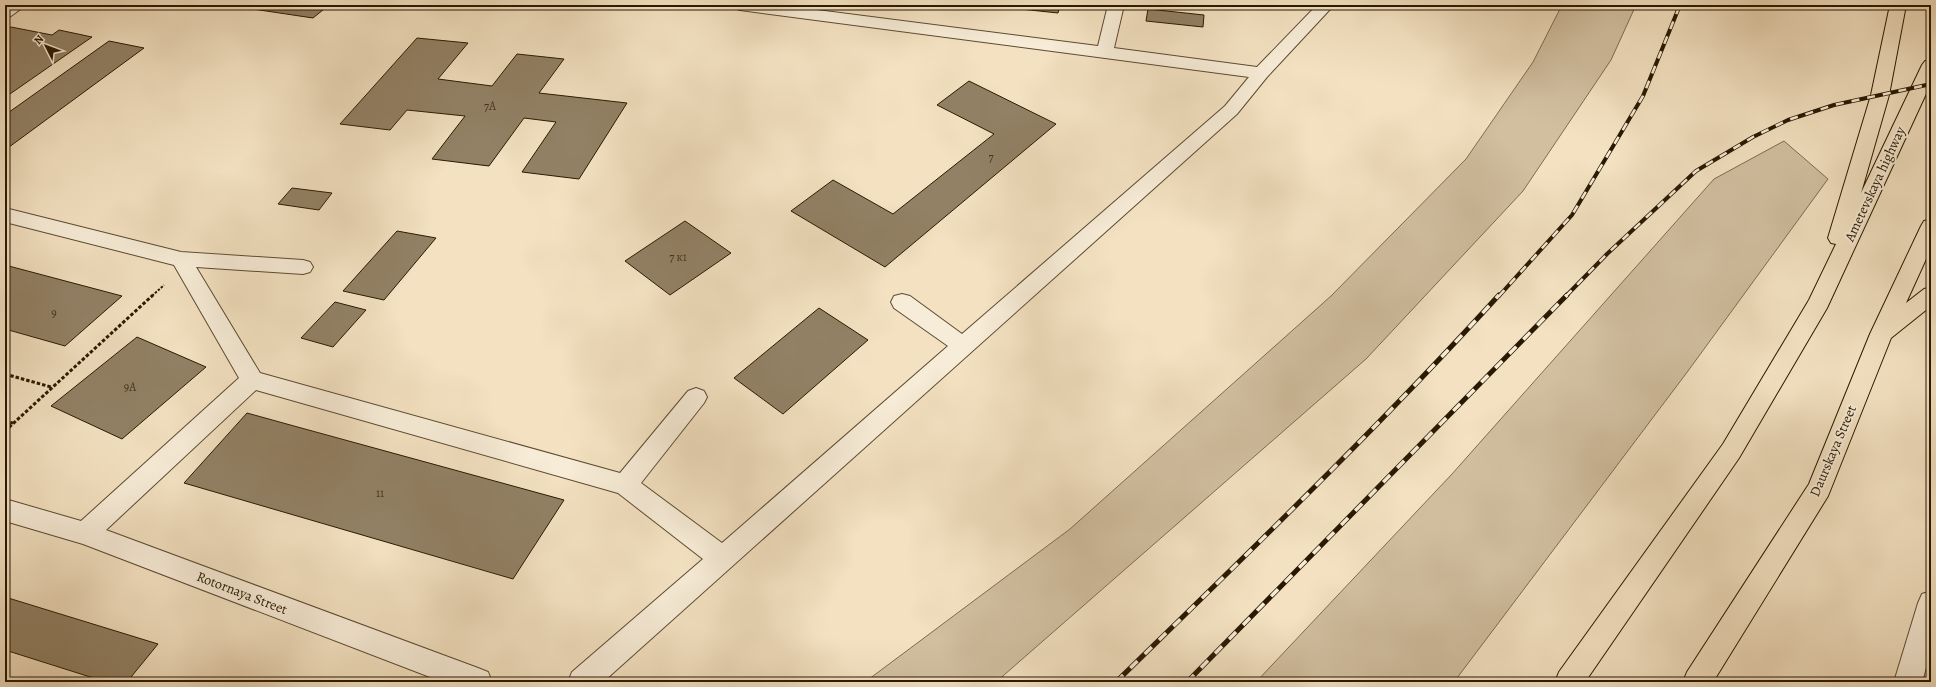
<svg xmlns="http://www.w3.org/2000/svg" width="1936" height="687" viewBox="0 0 1936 687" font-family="Alegreya,serif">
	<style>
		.green { fill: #d1bfa0; stroke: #7d6c50 }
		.building { fill: #928165; stroke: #291901 }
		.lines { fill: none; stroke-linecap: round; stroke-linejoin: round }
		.minor-casing { stroke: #5c4b31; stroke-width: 2 }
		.major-casing { stroke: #291901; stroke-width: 2 }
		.path-far1 { stroke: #291901; stroke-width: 2; stroke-dasharray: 2.5 1.5; stroke-linecap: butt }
		.path { stroke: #291901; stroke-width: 3; stroke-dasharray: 3.5 2; stroke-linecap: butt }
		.minor { fill: #f7ecd7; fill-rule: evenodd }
		.major { fill: #f3e1c1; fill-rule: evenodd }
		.rail-far1-casing { stroke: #291901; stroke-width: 4 }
		.rail-casing { stroke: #291901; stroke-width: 5 }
		.rail-far1 { stroke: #f7ecd7; stroke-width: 2.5; stroke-dasharray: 8; stroke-linecap: butt }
		.rail { stroke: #f7ecd7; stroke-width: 3.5; stroke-dasharray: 10; stroke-linecap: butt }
		.labels { text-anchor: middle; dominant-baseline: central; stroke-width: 4; stroke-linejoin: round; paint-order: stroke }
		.number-label { font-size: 12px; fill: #43331a }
		.street-label { font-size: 14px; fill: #291901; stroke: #f7ecd7 }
	</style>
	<rect width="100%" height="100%" fill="#f3e1c1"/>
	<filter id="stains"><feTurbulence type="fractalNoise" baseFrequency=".005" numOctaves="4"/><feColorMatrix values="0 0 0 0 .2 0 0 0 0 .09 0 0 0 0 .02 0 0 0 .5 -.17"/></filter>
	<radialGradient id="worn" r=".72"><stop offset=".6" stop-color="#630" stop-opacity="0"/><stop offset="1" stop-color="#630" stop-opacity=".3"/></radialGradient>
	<path class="green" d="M1562 5H1636L1611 60 1523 191 1366 359 996 682H865L1070 529 1331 296 1466 159 1533 62Z
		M1784 141 1828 179 1688 371 1454 682H1256L1452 474 1714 179Z"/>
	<path class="building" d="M226 5H329L313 18Z
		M983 5H1060L1058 13Z
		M1148 9 1204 15 1203 27 1146 21Z
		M11 27 52 35 59 30 92 37 7 96 5 95V30Z
		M417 38 468 43 438 79 492 86 517 54 564 59 539 93 627 103 579 179 522 172 556 122 524 118 489 166 432 159 465 116 407 110 390 130 340 124Z
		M109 41 144 48 5 150V115Z
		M969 81 1056 124 885 267 791 211 833 180 893 214 994 134 937 105Z
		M292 188 332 193 319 210 278 204Z
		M685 221 731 253 670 295 625 261Z
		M397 231 436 238 384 300 343 291Z
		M5 265 122 296 65 346 5 329Z
		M335 302 366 310 333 347 301 338Z
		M819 308 868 340 783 414 734 378Z
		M137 337 206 367 122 439 51 406Z
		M247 413 294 426 564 500 513 579 184 483Z
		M5 597 158 644 127 682H106L5 650Z"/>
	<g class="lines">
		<g class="minor-casing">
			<path id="minor" d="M7 5H26L11 16 5 18V6Z
				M732 5H778L1098 46 1108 5H1124L1114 48 1257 67 1317 5H1334L1267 77 1237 114 603 682H568L572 672 703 559 618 493 256 390 106 530 478 668 488 672 492 682H443L83 544 5 521V499L81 521 239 378 174 265 5 222V208L181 252 303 260 310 262 313 267 310 272 303 274 196 267 260 373 620 473 688 391 696 388 704 391 707 397 704 403 641 483 722 543 948 346 894 308 891 302 894 296 902 294 910 296 962 334 1225 106 1249 77 740 10 734 8Z
				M1931 591V650L1922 682H1894L1918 603 1922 594Z"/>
		</g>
		<g class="major-casing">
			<path id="major" d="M1890 5H1906L1889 95 1861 193 1922 65 1925 61 1931 60V83L1827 308 1739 458 1585 682H1555L1559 672 1723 444 1809 300 1836 244 1831 243 1828 238 1871 95Z
				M1931 219V248L1906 303 1924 289 1931 287V306L1891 338 1828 496 1713 682H1683L1687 672 1809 484 1870 334 1921 226 1924 221Z"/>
		</g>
		<path class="path-far1" d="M1927 11 1928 5
			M152 296 164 285"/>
		<path class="path" d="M5 374 51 387
			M5 421 13 423
			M5 431 153 295"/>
		<use href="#minor" class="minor"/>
		<use href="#major" class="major"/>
		<g class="rail-far1-casing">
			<path id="rail-far1" d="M1499 296 1572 215 1643 96 1680 5
				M1566 296 1607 254 1696 171 1753 137 1788 120 1834 105 1931 84"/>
		</g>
		<g class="rail-casing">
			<path id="rail" d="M1116 682C1246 555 1377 429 1499 295
				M1187 682 1567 295"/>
		</g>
		<use href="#rail-far1" class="rail-far1"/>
		<use href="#rail" class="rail"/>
	</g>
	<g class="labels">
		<g class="number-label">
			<text x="490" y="106">7А</text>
			<text x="991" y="157">7</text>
			<text x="678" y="257">7 к1</text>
			<text x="54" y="313">9</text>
			<text x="130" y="387">9А</text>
			<text x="380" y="493">11</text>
		</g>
		<g class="street-label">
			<text transform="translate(1875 184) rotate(-65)">Ametevskaya highway</text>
			<text transform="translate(1833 451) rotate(-67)">Daurskaya Street</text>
			<text transform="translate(242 593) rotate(21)">Rotornaya Street</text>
		</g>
	</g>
	<rect width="1936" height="687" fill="none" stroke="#f3e1c1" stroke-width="20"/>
	<rect x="6" y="6" width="1924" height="675" fill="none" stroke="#291901" stroke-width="2"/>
	<rect x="10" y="10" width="1916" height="667" fill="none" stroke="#291901"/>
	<g transform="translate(46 46) rotate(312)" stroke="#f7ecd7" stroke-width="3" paint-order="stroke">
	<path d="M0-3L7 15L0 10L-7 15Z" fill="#291901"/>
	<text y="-6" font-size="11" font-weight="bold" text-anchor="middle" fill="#291901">N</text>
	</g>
	<rect width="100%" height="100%" filter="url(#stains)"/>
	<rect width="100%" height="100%" fill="url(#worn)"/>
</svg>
